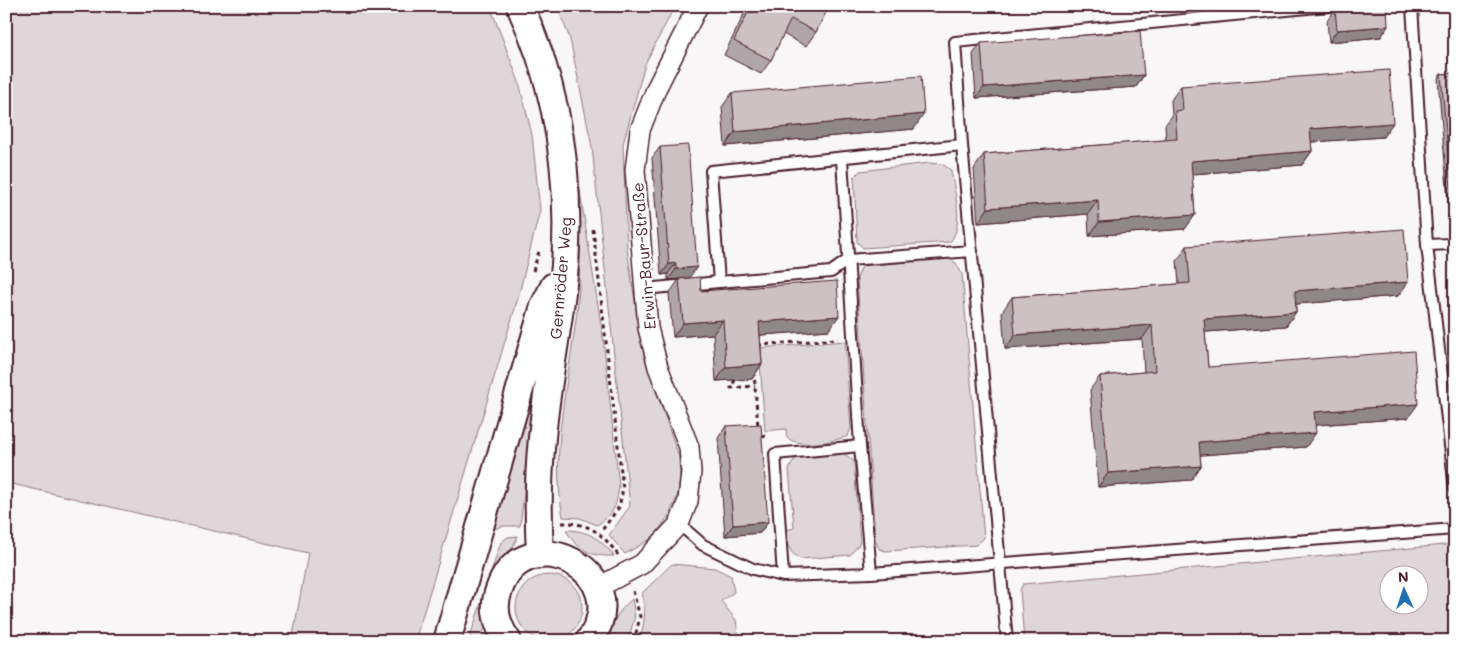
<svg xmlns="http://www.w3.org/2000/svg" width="1461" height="647" viewBox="0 0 1461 647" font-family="Mali,sans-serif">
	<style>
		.green { fill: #ded6d9; stroke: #947a82; fill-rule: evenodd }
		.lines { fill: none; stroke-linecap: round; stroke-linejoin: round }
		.lane-casing { stroke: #4a1f2b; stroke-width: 14 }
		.street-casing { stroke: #4a1f2b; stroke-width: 22 }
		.secondary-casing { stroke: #4a1f2b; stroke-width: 30 }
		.path { stroke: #4a1f2b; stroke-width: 3; stroke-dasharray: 4 4; stroke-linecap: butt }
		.lane { stroke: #fff; stroke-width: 10 }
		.street { stroke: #fff; stroke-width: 19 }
		.secondary { stroke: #fff; stroke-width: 26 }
		.wall { fill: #b0a6a9; stroke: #4a1f2b }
		.shaded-wall { fill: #908789; stroke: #4a1f2b }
		.building { fill: #cdc1c4; stroke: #4a1f2b }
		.labels { text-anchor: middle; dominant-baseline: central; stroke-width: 4.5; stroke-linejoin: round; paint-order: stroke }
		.street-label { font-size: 16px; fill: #4a1f2b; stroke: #fff }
	</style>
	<rect width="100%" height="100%" fill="#f8f6f7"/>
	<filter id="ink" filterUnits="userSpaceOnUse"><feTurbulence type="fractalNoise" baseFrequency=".02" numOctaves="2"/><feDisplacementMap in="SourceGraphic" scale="10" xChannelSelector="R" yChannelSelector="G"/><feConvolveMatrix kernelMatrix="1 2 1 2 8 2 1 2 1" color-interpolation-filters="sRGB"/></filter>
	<g filter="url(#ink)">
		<path class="green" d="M6 6H490L519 82 532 135 540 210 518 298 415 641H292L308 553 8 483 6 485Z
			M557 6H675L645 64 623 144 627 248 639 329 656 391 679 457 680 481 677 497 669 515 654 537 625 554 609 535 630 506 592 147 570 39Z
			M929 163 942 164 951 170C954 192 965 224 950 242L863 248 857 242 854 177 860 171Z
			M579 185 603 337 619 486C617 506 614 514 597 525L580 518 563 517C549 445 571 374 578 302 581 263 580 224 579 185Z
			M947 258 956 263 962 274 984 538 976 545 886 551 879 549 875 539 857 278 862 266Z
			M845 341 851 428 848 436C832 442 802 448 787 438L786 429 765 431 759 348Z
			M541 357 520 526H503L489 531Z
			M842 452 854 461 860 543 850 555 801 559C787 553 788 543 787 530L794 528 789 469 794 460 800 456Z
			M566 530C588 530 601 539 614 556 591 557 577 550 566 530Z
			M518 536 485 604V627L480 641 469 640 501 542 508 537Z
			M1455 544V641H1024L1020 590 1023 584ZM1388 574H1418V604H1388Z
			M672 564 715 568 731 576 734 592 721 601 736 620 739 641H639C645 624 646 610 642 593Z
			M516 608a33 33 0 1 1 66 0a33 33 0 1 1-66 0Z
			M632 599 635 616 628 641H609C612 622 617 612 632 599Z"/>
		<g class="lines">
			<g class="lane-casing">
				<path id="lane" d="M1412 6 1427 245 1452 244
					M842 159 860 446 871 573
					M1427 245 1455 489
					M719 282 831 272 848 260 972 251
					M644 289 719 282 711 171 962 145
					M679 524 703 545 753 569 783 576 871 573 1455 529
					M783 576 775 454 860 446
					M1007 641 962 145 955 42 1328 6"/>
			</g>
			<g class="street-casing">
				<path id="street" d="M597 588 642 564 679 524 688 501 691 472 689 447 658 367 648 328 635 170 640 130 657 87 698 6"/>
			</g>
			<g class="secondary-casing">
				<path id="secondary" d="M520 6C558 88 571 175 565 265 560 323 547 380 542 438 538 477 538 516 540 555
					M447 641 544 306 554 286
					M508 641C497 626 492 608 499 590 524 515 639 572 589 641"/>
			</g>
			<path class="path" d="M593 229 623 489 619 507 600 533
				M533 271 540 248
				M758 345 838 339
				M754 372 758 427 767 441
				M735 380 731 388 755 386
				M562 523C589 522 603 534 618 555
				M633 591 640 617 634 641"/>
			<use href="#lane" class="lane"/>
			<use href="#street" class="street"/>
			<use href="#secondary" class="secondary"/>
		</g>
		<path class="wall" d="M748 6H829L816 32 806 46 783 34 771 60 761 74 724 55Z
			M1335 10 1388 26 1381 37 1329 42 1327 21Z
			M981 43 1144 75 1136 87 976 98 973 54Z
			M1455 73V238L1451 237 1438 78 1441 74Z
			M1181 86 1383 137 1311 142 1312 151 1302 165 1192 174 1195 215 1185 229 1089 236 1088 214 978 223 974 169 984 154 1166 140 1165 125 1172 116 1171 100Z
			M732 93 914 129 725 146 722 107Z
			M660 147 689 278 668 280V274L661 275 652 158Z
			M1187 246 1408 282 1398 296 1296 304V312L1286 326 1205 332 1208 367 1408 418 1316 425 1306 447 1200 455 1201 466 1191 480 1098 487 1090 390 1100 376 1144 372 1142 339 1005 349 1002 312 1012 297 1179 284 1177 261Z
			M1455 248V276L1453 251Z
			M679 279 701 291 829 330 760 335 762 364 752 379 716 381 713 334 673 337 669 294Z
			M726 426 768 522 760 533 725 536 718 438Z"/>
		<path class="shaded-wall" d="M1388 26 1381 37 1329 42 1337 30Z
			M1144 75 1136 87 976 98 984 87Z
			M924 114 914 129 725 146 735 132Z
			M1393 123 1383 137 1300 143 1310 129Z
			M1312 151 1302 165 1181 175 1191 161Z
			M1098 200 1088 214 978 223 988 208Z
			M1195 215 1185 229 1089 236 1099 222Z
			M1454 233 1455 238 1451 237Z
			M676 263 668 274 661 275 669 264Z
			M697 267 689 278 668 280 676 269Z
			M1408 282 1398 296 1285 305 1295 291Z
			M1296 312 1286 326 1194 333 1204 319Z
			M839 316 829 330 749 336 759 322Z
			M723 320 713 334 673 337 683 323Z
			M1152 325 1142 339 1005 349 1015 335Z
			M762 364 752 379 716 381 726 367Z
			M1418 404 1408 418 1304 426 1314 412Z
			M1316 433 1306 447 1189 456 1199 442Z
			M1201 466 1191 480 1098 487 1108 473Z
			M768 522 760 533 725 536 733 525Z"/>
		<path class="building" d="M751 6H829L816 32 791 19 771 60 734 41Z
			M1373 6H1387L1388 26 1337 30 1335 10Z
			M1140 31 1144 75 984 87 981 43Z
			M1389 70 1393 123 1310 129 1312 151 1191 161 1195 215 1099 222 1098 200 988 208 984 154 1177 139 1175 111 1183 110 1181 86Z
			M1455 73V233L1441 74Z
			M921 76 924 114 735 132 732 93Z
			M688 145 697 267 676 269V263L669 264 660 147Z
			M1404 229 1408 282 1295 291 1296 312 1204 319 1208 367 1414 351 1418 404 1314 412 1316 433 1199 442 1201 466 1108 473 1100 376 1155 371 1152 325 1015 335 1012 297 1190 283 1187 246Z
			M700 277 701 291 837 281 839 316 759 322 762 364 726 367 723 320 683 323 679 279Z
			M761 424 768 522 733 525 726 426Z"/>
	</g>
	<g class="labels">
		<g class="street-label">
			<text transform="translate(643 256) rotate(-95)">Erwin-Baur-Straße</text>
			<text transform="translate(560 278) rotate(-85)">Gernröder Weg</text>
		</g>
	</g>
	<rect width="1461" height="647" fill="none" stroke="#fff" stroke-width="25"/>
	<rect x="12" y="12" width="1436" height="622" fill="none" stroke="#4a1f2b" stroke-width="2" filter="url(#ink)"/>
	<g transform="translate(1404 590) rotate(357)"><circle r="24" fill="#ffffff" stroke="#b7a5aa"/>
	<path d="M0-4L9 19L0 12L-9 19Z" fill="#1f6fb2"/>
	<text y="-8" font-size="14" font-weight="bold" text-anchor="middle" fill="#4a1f2b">N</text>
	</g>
</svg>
